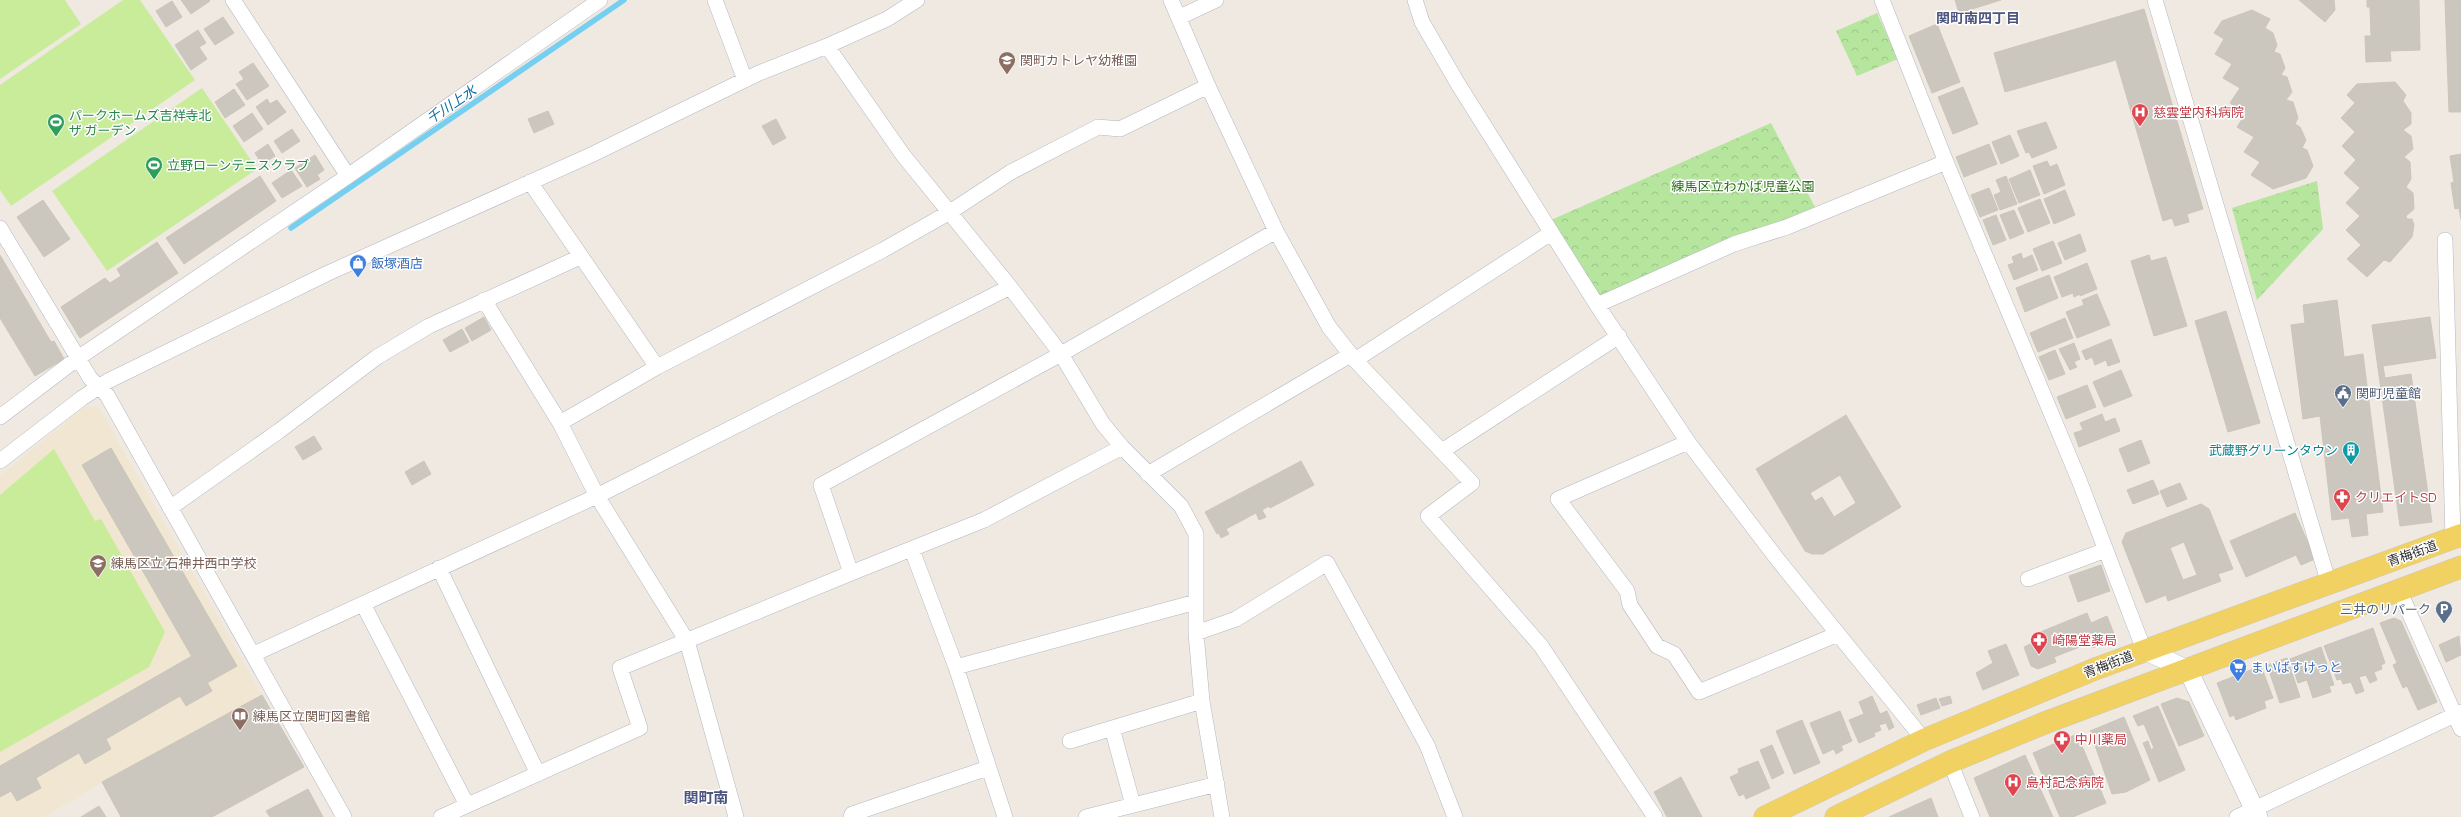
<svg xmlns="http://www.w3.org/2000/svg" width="2461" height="817" viewBox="0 0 2461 817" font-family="Manrope,'Noto Sans JP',sans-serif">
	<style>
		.education { fill: #f0e6d1 }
		.park { fill: url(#park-crowns) }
		.pitch { fill: #c9ec9a }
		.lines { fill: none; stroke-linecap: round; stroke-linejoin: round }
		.stream { stroke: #75cff0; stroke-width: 5.5 }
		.building { fill: #cbc7bf; stroke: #cbc5ba; fill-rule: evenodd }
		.minor-casing { stroke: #b4b7c1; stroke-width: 16 }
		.tertiary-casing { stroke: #b4b7c1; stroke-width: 20 }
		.primary-casing { stroke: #c9c9c9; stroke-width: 23 }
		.minor { stroke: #fff; stroke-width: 15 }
		.tertiary { stroke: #fff; stroke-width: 19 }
		.primary { stroke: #f2d163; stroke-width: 22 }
		.labels { text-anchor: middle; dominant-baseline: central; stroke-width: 3; stroke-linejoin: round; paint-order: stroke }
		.education-label { font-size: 13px; fill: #785e54; stroke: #fff; text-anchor: start }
		.health-label { font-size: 13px; fill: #be3a42; stroke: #fff; text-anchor: start }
		.leisure-label { font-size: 13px; fill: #27864d; stroke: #fff; text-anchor: start }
		.park-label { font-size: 13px; fill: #2c6e1b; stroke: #fff }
		.shop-label { font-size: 13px; fill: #366cbe; stroke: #fff; text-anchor: start }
		.service-label { font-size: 13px; fill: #4e5e75; stroke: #fff; text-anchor: start }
		.culture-label { font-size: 13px; fill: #0d838f; stroke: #fff; text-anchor: end }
		.street-label { font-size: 13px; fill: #2e2e2e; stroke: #fff }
		.neighbourhood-label { font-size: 14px; font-weight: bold; fill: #4d5680; stroke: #fff }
		.water-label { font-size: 14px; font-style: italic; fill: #0d6fa3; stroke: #fff }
		.quarter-label { font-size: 15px; font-weight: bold; fill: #4d5680; stroke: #fff }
	</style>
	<defs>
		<pattern id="park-crowns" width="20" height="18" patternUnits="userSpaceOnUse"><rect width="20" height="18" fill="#b6e59e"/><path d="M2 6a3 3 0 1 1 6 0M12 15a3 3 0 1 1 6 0" fill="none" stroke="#9dc588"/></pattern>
	</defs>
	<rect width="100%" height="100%" fill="#efe9e1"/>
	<path class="education" d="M86 406 99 408 262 695 123 770 44 817H0V476Z"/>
	<path class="park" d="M1877 13 1898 59 1857 76 1836 31Z
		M1771 123 1815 207 1600 296 1551 220Z
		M2317 181 2323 229 2257 300 2232 208Z"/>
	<path class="pitch" d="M0 0H65L81 24 0 79Z
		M123 0H140L195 80 11 206 0 190V85Z
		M202 88 257 169 107 271 52 191Z
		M54 449 95 521 101 519 165 632 149 667 0 752V495Z"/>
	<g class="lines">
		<path class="stream" d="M291 228 624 0"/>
	</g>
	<path class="building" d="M181 0H209L210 1 191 14Z
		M1955 0H2001L1959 13Z
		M2299 0H2334L2335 10 2325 22Z
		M2367 0H2419L2420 50 2390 51 2391 61 2366 62 2365 36H2371L2370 7H2367Z
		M2445 0H2461V112H2449Z
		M172 1 182 17 166 27 156 11Z
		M2144 9 2203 209 2187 214 2189 222 2175 226 2172 218 2163 221 2116 60 2005 92 1994 53Z
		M2252 10 2270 19 2265 28 2273 33 2277 45 2274 52 2280 54 2285 68 2281 75 2287 77 2292 92 2286 100 2293 102 2298 118 2295 124 2300 127 2306 140 2302 148 2307 150 2313 166 2306 178 2273 189 2251 175 2260 162 2244 152 2254 137 2237 127 2246 113 2230 103 2240 88 2223 78 2232 64 2215 54 2224 39 2214 33 2222 21Z
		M223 17 234 33 215 45 204 29Z
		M1937 24 1960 82 1932 93 1909 36Z
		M198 30 206 43 199 47 207 59 191 70 175 45Z
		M253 63 269 86 247 100 236 84 244 79 239 72Z
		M2395 82 2406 95 2403 101 2411 113V124L2403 130 2411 136 2413 149 2404 157 2410 162 2411 179 2406 187 2413 193 2414 209 2406 216 2407 219H2412L2414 225 2412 237 2390 262 2384 260 2367 277 2347 259 2361 245 2346 230 2360 216 2346 203 2360 188 2344 173 2356 160 2342 146 2355 132 2341 118 2355 103 2347 95 2357 84Z
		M1963 87 1978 124 1953 134 1938 97Z
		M234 89 245 105 225 118 215 102Z
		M267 99 270 104 277 100 286 112 268 125 256 107Z
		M548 111 554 124 534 133 528 119Z
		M252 113 263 129 244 142 233 126Z
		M776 119 786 138 773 145 762 126Z
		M2046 122 2057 148 2032 158 2029 152 2026 153 2017 131Z
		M292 129 300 141 282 153 274 141Z
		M2010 135 2019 156 2001 164 1992 142Z
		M268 144 275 156 262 164 255 153Z
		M1989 144 1997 164 1964 177 1956 157Z
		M2461 154V219L2459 208 2455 209 2451 183 2454 182 2450 156Z
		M315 155 324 170 317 175 320 179 307 187 295 168Z
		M2047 161 2050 167 2057 164 2065 185 2044 194 2033 166Z
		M291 170 302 186 282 198 272 183Z
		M2030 170 2040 195 2019 203 2009 179Z
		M260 176 276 201 184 264 166 238Z
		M2006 176 2017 204 2000 210 1994 195 2001 192 1996 180Z
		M1989 188 1998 210 1980 217 1971 195Z
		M2065 190 2075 215 2054 224 2044 199Z
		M2040 199 2050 223 2028 232 2018 208Z
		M43 200 70 239 44 257 17 217Z
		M2014 210 2024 233 2010 239 2000 215Z
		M1996 215 2006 240 1993 245 1983 220Z
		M2080 234 2086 251 2065 260 2058 243Z
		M2053 241 2062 263 2042 271 2033 249Z
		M157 242 178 273 80 338 61 307 105 278 110 283 121 276 117 269Z
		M2021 253 2023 259 2032 255 2038 270 2014 280 2008 265 2014 263 2012 257Z
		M0 255 51 342 54 341 64 359 35 376 0 318Z
		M2149 255 2151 261 2166 257 2187 326 2154 336 2131 261Z
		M2087 263 2097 289 2080 296V294L2074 297 2073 293 2062 297 2054 277Z
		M2049 275 2058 298 2025 312 2016 288Z
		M2097 294 2110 325 2077 338 2066 312 2084 305 2082 300Z
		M2337 300 2344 357 2363 354 2383 512 2366 514 2368 535 2352 537 2349 518 2332 520 2320 416 2303 419 2291 325 2305 323 2303 305Z
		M2226 311 2260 423 2228 432 2195 321Z
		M484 317 491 330 472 341 465 328Z
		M2430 317 2436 358 2383 366 2385 378 2411 374 2432 522 2400 526 2372 325Z
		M2065 318 2073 338 2038 352 2030 333Z
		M462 329 469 342 450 352 443 340Z
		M2111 339 2120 362 2108 366 2106 360 2095 365 2092 357 2086 360 2082 351Z
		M2074 343 2080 359 2074 362 2077 367 2070 370 2059 349Z
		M2055 350 2065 374 2049 380 2039 357Z
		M2121 370 2132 396 2104 407 2093 382Z
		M2087 385 2096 407 2066 419 2057 397Z
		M2102 414 2105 422 2115 418 2120 431 2079 447 2074 433 2083 430 2080 423Z
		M1846 415 1901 507 1823 554H1812L1805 551 1756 469ZM1840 475 1856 503 1834 517 1822 497 1815 501 1810 493Z
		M314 436 322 449 303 460 295 447Z
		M2141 440 2150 463 2128 472 2119 449Z
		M111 448 237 666 207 683 82 465Z
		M424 461 431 474 412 485 405 472Z
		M1301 461 1314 485 1270 508 1269 506 1262 510 1266 517 1259 520 1256 513 1226 529 1229 534 1221 538 1219 533 1217 534 1205 512Z
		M2153 480 2159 494 2133 504 2127 490Z
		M2180 483 2187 499 2167 507 2160 491Z
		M2201 504 2209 509 2233 569 2218 574 2221 581 2168 601 2166 595 2146 603 2122 542 2126 533ZM2184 542 2197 575 2183 580 2170 548Z
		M2295 513 2315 559 2301 565 2296 555 2246 577 2230 541Z
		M2101 565 2110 591 2078 602 2069 576Z
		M2087 613 2091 623 2107 616 2116 639 2092 648 2090 643 2054 657 2056 662 2038 669 2031 666 2024 647 2041 639 2038 633Z
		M2394 618 2401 621 2437 702 2418 710 2407 686 2403 688 2393 665 2397 663 2380 623Z
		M2373 628 2385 663 2381 665 2382 669 2374 672 2377 680 2370 683 2366 675 2359 677 2364 691 2356 694 2351 682 2343 684 2341 679 2337 680 2324 646Z
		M2459 636 2461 655 2446 662 2439 645Z
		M2006 644 2019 675 1983 690 1976 673 1993 663 1988 651Z
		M2321 647 2334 685 2329 686 2331 692 2313 698 2307 680 2298 683 2290 659Z
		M192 656 212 691 186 706 180 696 106 739 111 749 85 764 79 753 36 778 41 788 17 801 11 791 0 797V766Z
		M2287 658 2300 697 2280 703 2267 665Z
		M2261 666 2273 698 2264 701 2266 708 2236 720 2234 715 2230 717 2217 683Z
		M262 695 304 767 212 817H121L102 782Z
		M1872 696 1880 714 1887 711 1894 727 1889 730 1886 723 1879 725 1881 730 1874 733 1875 736 1859 743 1849 720 1864 714 1859 702Z
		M1950 696 1952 703 1942 706 1939 699Z
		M1936 698 1940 708 1921 715 1917 705Z
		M2177 698 2189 702 2204 736 2179 746 2161 704Z
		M2158 706 2185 770 2159 782 2143 743 2148 741 2151 750 2154 748 2144 724 2138 726 2133 716Z
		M1840 711 1852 741 1841 746 1843 750 1836 754 1834 749 1823 754 1810 723Z
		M2124 717 2150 780 2126 792 2112 794 2090 731Z
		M1802 720 1820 763 1794 774 1776 731Z
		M2077 734 2106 803 2073 817H2060L2033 753Z
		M1772 745 1784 773 1772 779 1760 750Z
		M2025 755 2053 817H1990L1974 778Z
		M1758 761 1770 788 1746 799 1744 794 1739 796 1730 777 1739 773 1738 769Z
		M1681 777 1702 817H1667L1654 792Z
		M308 789 323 817H270L266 811Z
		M1931 798 1938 817H1889Z
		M99 806 106 817H81Z"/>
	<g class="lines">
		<g class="minor-casing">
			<path id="minor" d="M233 0 348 176
				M715 0 745 80
				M1171 0 1208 86 1276 231 1329 327 1355 360 1472 483 1428 516 1541 646 1655 817
				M1415 0 1422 22 1458 84 1597 305 1688 442 1778 560 1924 740
				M1882 0 1946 162 2079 480 2144 650
				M2155 0 2329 584
				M1180 17 1216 0
				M827 46 903 155 1010 287 1061 354 1103 424 1122 447 1181 506 1196 534V633L1202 701 1222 817
				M530 182 657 367
				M0 228 90 378 107 395 344 817
				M2445 240 2453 539
				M484 300 560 423 597 496 687 641 736 817
				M1597 305 1734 244 1787 227 1946 162
				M1355 360 1551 233
				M0 417 78 358 348 176 600 0
				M560 423 657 367 883 250 950 212 1011 172 1098 127 1120 129 1208 86
				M1688 442 1558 499 1627 591 1630 605 1657 646 1674 654 1699 692 1838 634
				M1442 451 1619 336
				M0 461 82 398 108 381 326 274 591 155 759 73 827 46 887 19 917 0
				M1148 474 1350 355
				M170 508 279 431 377 357 429 326 580 257
				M912 550 956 667 1005 817
				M439 568 538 774
				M851 573 984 520 1122 447
				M2028 579 2106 550
				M2399 590 2461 729
				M363 604 467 805
				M1196 633 1236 619 1327 563 1427 745 1455 817
				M254 654 597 496 1010 287
				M956 667 1196 602
				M1112 728 1133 805
				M1070 741 1202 701
				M1950 762 1972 817
				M441 817 640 728 620 668 851 573 821 485 1061 354 1276 231
				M851 817 852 814 988 768
				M1086 817 1217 784
				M2237 817 2461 712"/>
		</g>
		<g class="tertiary-casing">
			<path id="tertiary" d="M2144 650 2188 670 2258 817"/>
		</g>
		<g class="primary-casing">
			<path id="primary" d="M1765 817 1924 740 2095 669 2461 535
				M1836 817 1950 762 2047 722 2461 567"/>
		</g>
		<use href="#minor" class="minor"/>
		<use href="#tertiary" class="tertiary"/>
		<use href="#primary" class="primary"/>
	</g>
	<defs>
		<g id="school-pin" transform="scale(0.9)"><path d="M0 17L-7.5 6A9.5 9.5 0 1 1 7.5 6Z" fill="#8d6e63" stroke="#fff"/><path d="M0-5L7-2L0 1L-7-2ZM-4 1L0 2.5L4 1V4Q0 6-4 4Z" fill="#fff"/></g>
		<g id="hospital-pin" transform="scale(0.9)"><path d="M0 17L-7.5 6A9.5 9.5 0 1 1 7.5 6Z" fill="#e0444e" stroke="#fff"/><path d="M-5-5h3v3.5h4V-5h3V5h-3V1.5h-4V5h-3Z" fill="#fff"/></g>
		<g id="stadium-pin" transform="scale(0.9)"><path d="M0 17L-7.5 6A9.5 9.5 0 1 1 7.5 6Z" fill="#2e9e5b" stroke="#fff"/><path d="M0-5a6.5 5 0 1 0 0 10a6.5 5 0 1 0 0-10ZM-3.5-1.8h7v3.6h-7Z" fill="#fff"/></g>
		<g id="shop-pin" transform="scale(0.9)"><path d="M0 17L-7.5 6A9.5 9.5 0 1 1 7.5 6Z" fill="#3f7fe0" stroke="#fff"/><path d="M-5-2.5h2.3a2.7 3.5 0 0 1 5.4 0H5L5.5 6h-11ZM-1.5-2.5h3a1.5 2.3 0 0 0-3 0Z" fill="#fff"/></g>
		<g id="civic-pin" transform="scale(0.9)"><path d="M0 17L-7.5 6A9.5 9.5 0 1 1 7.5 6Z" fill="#5c6f8a" stroke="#fff"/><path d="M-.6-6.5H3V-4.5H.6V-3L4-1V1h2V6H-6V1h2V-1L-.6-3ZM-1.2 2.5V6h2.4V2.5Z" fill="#fff"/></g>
		<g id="building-pin" transform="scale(0.9)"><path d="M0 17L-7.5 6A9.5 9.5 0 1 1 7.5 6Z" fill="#0f9aa8" stroke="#fff"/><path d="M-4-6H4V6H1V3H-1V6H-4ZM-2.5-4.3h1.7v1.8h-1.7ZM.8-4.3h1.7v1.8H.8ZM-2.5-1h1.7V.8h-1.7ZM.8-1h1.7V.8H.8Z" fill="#fff"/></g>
		<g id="pharmacy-pin" transform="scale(0.9)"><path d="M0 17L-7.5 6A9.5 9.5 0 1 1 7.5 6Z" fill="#e0444e" stroke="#fff"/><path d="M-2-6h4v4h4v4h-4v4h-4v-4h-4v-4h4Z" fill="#fff"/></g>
		<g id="parking-pin" transform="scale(0.9)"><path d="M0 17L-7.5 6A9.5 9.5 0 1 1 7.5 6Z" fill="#5c6f8a" stroke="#fff"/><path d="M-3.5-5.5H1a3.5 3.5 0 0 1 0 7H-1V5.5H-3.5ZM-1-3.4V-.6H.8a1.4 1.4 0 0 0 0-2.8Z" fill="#fff"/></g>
		<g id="supermarket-pin" transform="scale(0.9)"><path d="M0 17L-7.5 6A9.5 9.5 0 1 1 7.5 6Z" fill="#3f7fe0" stroke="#fff"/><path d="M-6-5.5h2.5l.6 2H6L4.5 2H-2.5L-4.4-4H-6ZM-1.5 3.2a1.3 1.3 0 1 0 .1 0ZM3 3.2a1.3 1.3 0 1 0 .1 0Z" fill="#fff"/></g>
		<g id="library-pin" transform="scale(0.9)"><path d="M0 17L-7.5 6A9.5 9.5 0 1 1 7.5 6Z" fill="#8d6e63" stroke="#fff"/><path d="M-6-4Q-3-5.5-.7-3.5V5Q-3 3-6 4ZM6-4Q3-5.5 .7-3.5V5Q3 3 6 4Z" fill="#fff"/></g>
	</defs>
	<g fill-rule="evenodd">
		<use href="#school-pin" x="1007" y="60"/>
		<use href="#hospital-pin" x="2140" y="112"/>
		<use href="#stadium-pin" x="56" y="122"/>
		<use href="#stadium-pin" x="154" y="165"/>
		<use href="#shop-pin" x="358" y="263"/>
		<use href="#civic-pin" x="2343" y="393"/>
		<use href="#building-pin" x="2351" y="450"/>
		<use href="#pharmacy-pin" x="2342" y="497"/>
		<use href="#school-pin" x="98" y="563"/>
		<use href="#parking-pin" x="2444" y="609"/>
		<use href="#pharmacy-pin" x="2039" y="640"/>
		<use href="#supermarket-pin" x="2238" y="667"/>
		<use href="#library-pin" x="240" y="716"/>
		<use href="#pharmacy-pin" x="2062" y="739"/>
		<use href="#hospital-pin" x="2013" y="782"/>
	</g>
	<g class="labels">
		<g class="education-label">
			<text x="1020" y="60">関町カトレヤ幼稚園</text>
			<text x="111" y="563">練馬区立 石神井西中学校</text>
			<text x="253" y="716">練馬区立関町図書館</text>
		</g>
		<g class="health-label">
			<text x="2153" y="112">慈雲堂内科病院</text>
			<text x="2355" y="497">クリエイトSD</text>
			<text x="2052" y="640">崎陽堂薬局</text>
			<text x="2075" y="739">中川薬局</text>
			<text x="2026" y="782">島村記念病院</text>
		</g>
		<g class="leisure-label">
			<text x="69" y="115">パークホームズ吉祥寺北<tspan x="69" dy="15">ザ ガーデン</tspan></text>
			<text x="167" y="165">立野ローンテニスクラブ</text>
		</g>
		<g class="park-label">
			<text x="1743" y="186">練馬区立わかば児童公園</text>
		</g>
		<g class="shop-label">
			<text x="371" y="263">飯塚酒店</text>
			<text x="2251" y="667">まいばすけっと</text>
		</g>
		<g class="service-label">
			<text x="2356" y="393">関町児童館</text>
			<text x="2431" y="609" text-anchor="end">三井のリパーク</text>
		</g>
		<g class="culture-label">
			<text x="2338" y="450">武蔵野グリーンタウン</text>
		</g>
		<g class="street-label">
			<text transform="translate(2412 553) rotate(-20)">青梅街道</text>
			<text transform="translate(2108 664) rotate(-21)">青梅街道</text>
		</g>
		<g class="neighbourhood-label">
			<text x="1978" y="17">関町南四丁目</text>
		</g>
		<g class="water-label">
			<text transform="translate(451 104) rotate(-34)">千川上水</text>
		</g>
		<g class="quarter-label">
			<text x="706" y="797">関町南</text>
		</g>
	</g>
</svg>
